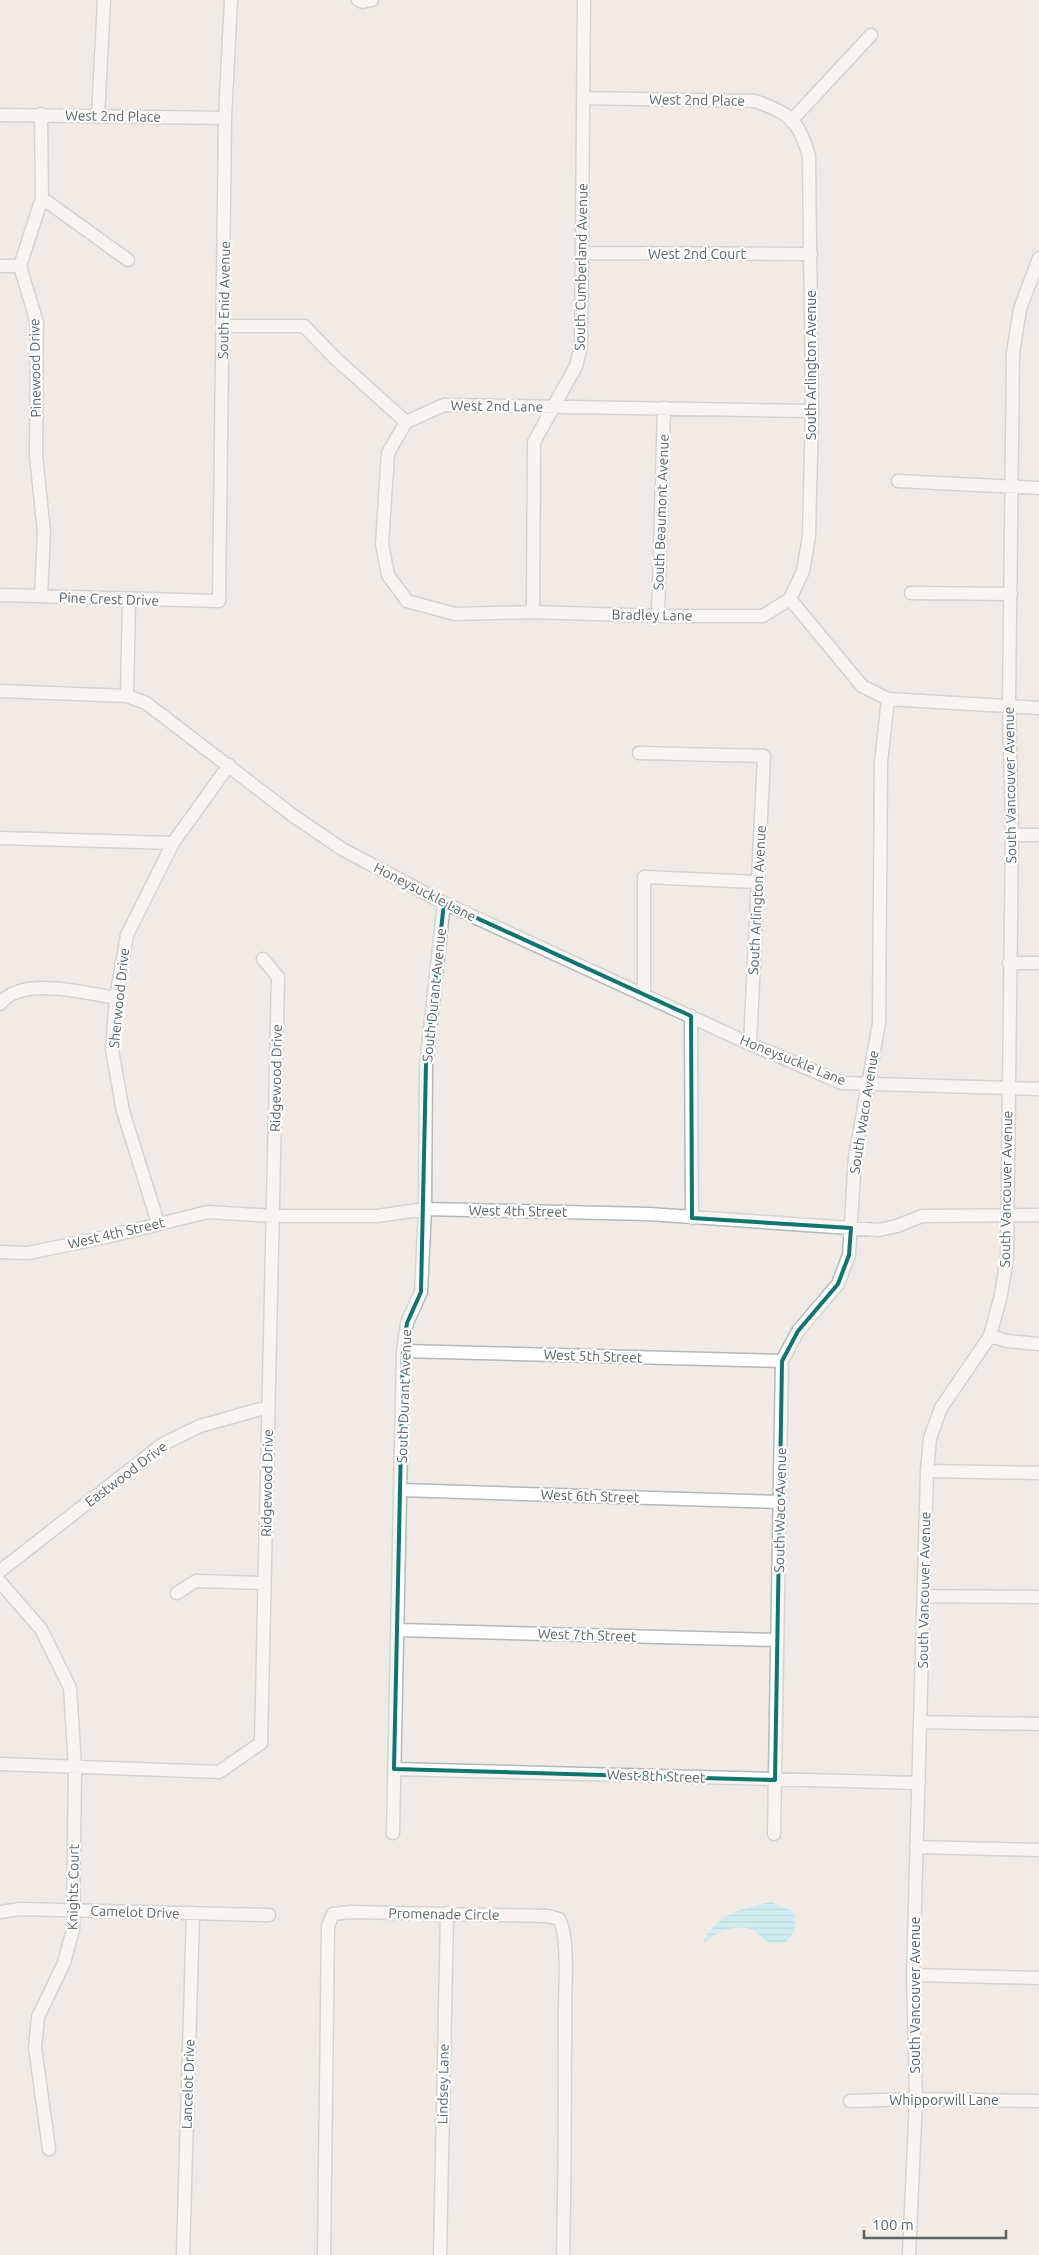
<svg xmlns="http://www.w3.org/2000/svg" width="1039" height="2255" viewBox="0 0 1039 2255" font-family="Ubuntu,sans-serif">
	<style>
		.water { fill: url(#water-rules) }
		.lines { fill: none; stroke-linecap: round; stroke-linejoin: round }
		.minor-casing { stroke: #b3b8ba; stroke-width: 15 }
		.minor { stroke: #fff; stroke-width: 12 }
		.marked { fill: none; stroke: #0f766e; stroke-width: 4; stroke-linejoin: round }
		.labels { text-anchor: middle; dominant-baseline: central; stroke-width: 4.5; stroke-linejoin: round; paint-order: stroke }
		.street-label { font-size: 14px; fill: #5d6466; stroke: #fff }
	</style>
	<defs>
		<pattern id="water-rules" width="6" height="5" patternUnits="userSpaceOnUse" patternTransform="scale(1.25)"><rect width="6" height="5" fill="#a7effe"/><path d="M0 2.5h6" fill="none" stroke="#8bc5d1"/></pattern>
	</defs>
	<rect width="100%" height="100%" fill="#f0ebe6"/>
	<path class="water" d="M771 1902 793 1911C797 1925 796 1931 786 1942 763 1946 771 1942 755 1932 737 1920 717 1933 703 1943 716 1914 742 1908 771 1902Z"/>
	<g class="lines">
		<g class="minor-casing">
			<path id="minor" d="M358 0 363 2 372 0
				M583 98 755 101C790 114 798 119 809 156L812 411 809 536 803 571 790 599
				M0 115 225 118
				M98 116 104 0
				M791 121 871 35
				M42 198 128 260
				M582 253 811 254
				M0 266H20
				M224 326H304L336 359 406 422
				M406 422 388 453 382 544 388 575 407 601 455 614 533 612 658 616H763L790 599
				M406 422 444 405 812 411
				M898 481 1039 488
				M911 593 1011 594
				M0 595 219 601 225 118 231 0
				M41 596 44 532 36 456 37 323 20 266 42 198 41 114
				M790 599 862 686 888 699 1039 708
				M533 612 534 442 576 366 581 346 584 0
				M658 616 664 408
				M0 691 127 696 146 703 295 817 342 849 444 903 750 1044 842 1083 1039 1089
				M127 696 129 600
				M639 753 764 756 750 1044
				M1012 835H1039
				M0 838 173 843
				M1009 963H1039
				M644 994V877L757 882
				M0 1004C21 975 85 993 116 998
				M691 1016 692 1218
				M158 1223 123 1111 112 1050 116 998 127 935 173 843 229 765
				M0 1252 28 1253 106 1237 208 1212 273 1216H377L425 1209 649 1214 879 1230 897 1226 922 1216 1039 1215
				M990 1336 1007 1341 1039 1344
				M403 1351 782 1361
				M927 1471 1039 1473
				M401 1490 780 1502
				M0 1571 163 1444 200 1426 268 1407
				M0 1582 41 1629 70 1688 75 1766 73 1929 64 1963 38 2017 35 2047 49 2149
				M177 1593 196 1581 264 1583
				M924 1596 1039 1597
				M398 1630 777 1640
				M921 1722 1039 1724
				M0 1764 219 1772 261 1743 278 977 263 959
				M394 1769 919 1783
				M393 1833 403 1351 407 1323 421 1292 425 1209 426 1065 444 903
				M774 1834 782 1361 798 1331 838 1284 849 1255 855 1157 879 1023 881 762 888 699
				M916 1847 1039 1850
				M0 1912 20 1909 269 1915
				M913 1975 1039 1978
				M850 2101 916 2099 1039 2101
				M183 2255 193 1913
				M324 2255 328 1926 333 1914 351 1912 548 1916 559 1919C569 1936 565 1988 565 2010 565 2092 565 2173 563 2255
				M440 2255 447 1913
				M909 2255 916 2099 913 1975 927 1471 930 1438 941 1408 990 1336 1001 1295 1007 1258 1012 835 1009 706 1013 353 1020 309 1039 258"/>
		</g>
		<use href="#minor" class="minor"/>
	</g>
	<path d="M0 0H1039V2255H0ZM444 903 691 1016 692 1218 851 1228 849 1255 838 1284 798 1331 782 1361 775 1780 394 1769 403 1351 407 1323 421 1292 426 1065Z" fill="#f0ebe6" fill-opacity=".55" fill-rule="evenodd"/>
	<path class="marked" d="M444 903 691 1016 692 1218 851 1228 849 1255 838 1284 798 1331 782 1361 775 1780 394 1769 403 1351 407 1323 421 1292 426 1065Z"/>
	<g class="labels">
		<g class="street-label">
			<text transform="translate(697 100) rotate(1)">West 2nd Place</text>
			<text transform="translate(113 116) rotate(1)">West 2nd Place</text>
			<text x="697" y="254">West 2nd Court</text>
			<text transform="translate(581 267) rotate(-89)">South Cumberland Avenue</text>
			<text transform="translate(224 300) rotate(-89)">South Enid Avenue</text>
			<text transform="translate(811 365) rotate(-90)">South Arlington Avenue</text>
			<text transform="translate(35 368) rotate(-91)">Pinewood Drive</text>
			<text transform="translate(497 406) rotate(1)">West 2nd Lane</text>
			<text transform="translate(661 512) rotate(-88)">South Beaumont Avenue</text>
			<text transform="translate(109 599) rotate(2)">Pine Crest Drive</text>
			<text transform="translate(652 615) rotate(1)">Bradley Lane</text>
			<text transform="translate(1010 785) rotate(-91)">South Vancouver Avenue</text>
			<text transform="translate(425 892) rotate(27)">Honeysuckle Lane</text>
			<text transform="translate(757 900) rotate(-87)">South Arlington Avenue</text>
			<text transform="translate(434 995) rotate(-84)">South Durant Avenue</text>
			<text transform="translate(119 998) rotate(-84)">Sherwood Drive</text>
			<text transform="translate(793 1060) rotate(22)">Honeysuckle Lane</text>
			<text transform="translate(276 1078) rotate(-89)">Ridgewood Drive</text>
			<text transform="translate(864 1112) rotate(-81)">South Waco Avenue</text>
			<text transform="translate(1006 1189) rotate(-89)">South Vancouver Avenue</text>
			<text transform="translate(518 1211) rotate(1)">West 4th Street</text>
			<text transform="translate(116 1233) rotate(-13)">West 4th Street</text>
			<text transform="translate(593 1356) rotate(2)">West 5th Street</text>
			<text transform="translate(404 1396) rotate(-88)">South Durant Avenue</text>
			<text transform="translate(126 1474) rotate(-37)">Eastwood Drive</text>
			<text transform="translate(267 1483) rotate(-89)">Ridgewood Drive</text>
			<text transform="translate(590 1496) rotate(2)">West 6th Street</text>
			<text transform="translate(780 1510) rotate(-89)">South Waco Avenue</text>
			<text transform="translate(924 1590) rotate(-89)">South Vancouver Avenue</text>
			<text transform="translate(587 1635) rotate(2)">West 7th Street</text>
			<text transform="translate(656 1776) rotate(2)">West 8th Street</text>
			<text transform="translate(73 1887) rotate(-89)">Knights Court</text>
			<text transform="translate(135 1912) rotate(2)">Camelot Drive</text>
			<text transform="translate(444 1914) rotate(1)">Promenade Circle</text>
			<text transform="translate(915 1995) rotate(-90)">South Vancouver Avenue</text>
			<text transform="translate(188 2084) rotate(-88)">Lancelot Drive</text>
			<text transform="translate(443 2084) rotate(-89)">Lindsey Lane</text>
			<text x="944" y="2100">Whipporwill Lane</text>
		</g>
	</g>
	<path d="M864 2230v8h142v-8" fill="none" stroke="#5d6466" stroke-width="2.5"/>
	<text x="872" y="2230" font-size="15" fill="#5d6466" stroke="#ffffff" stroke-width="4" paint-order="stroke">100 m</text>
</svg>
